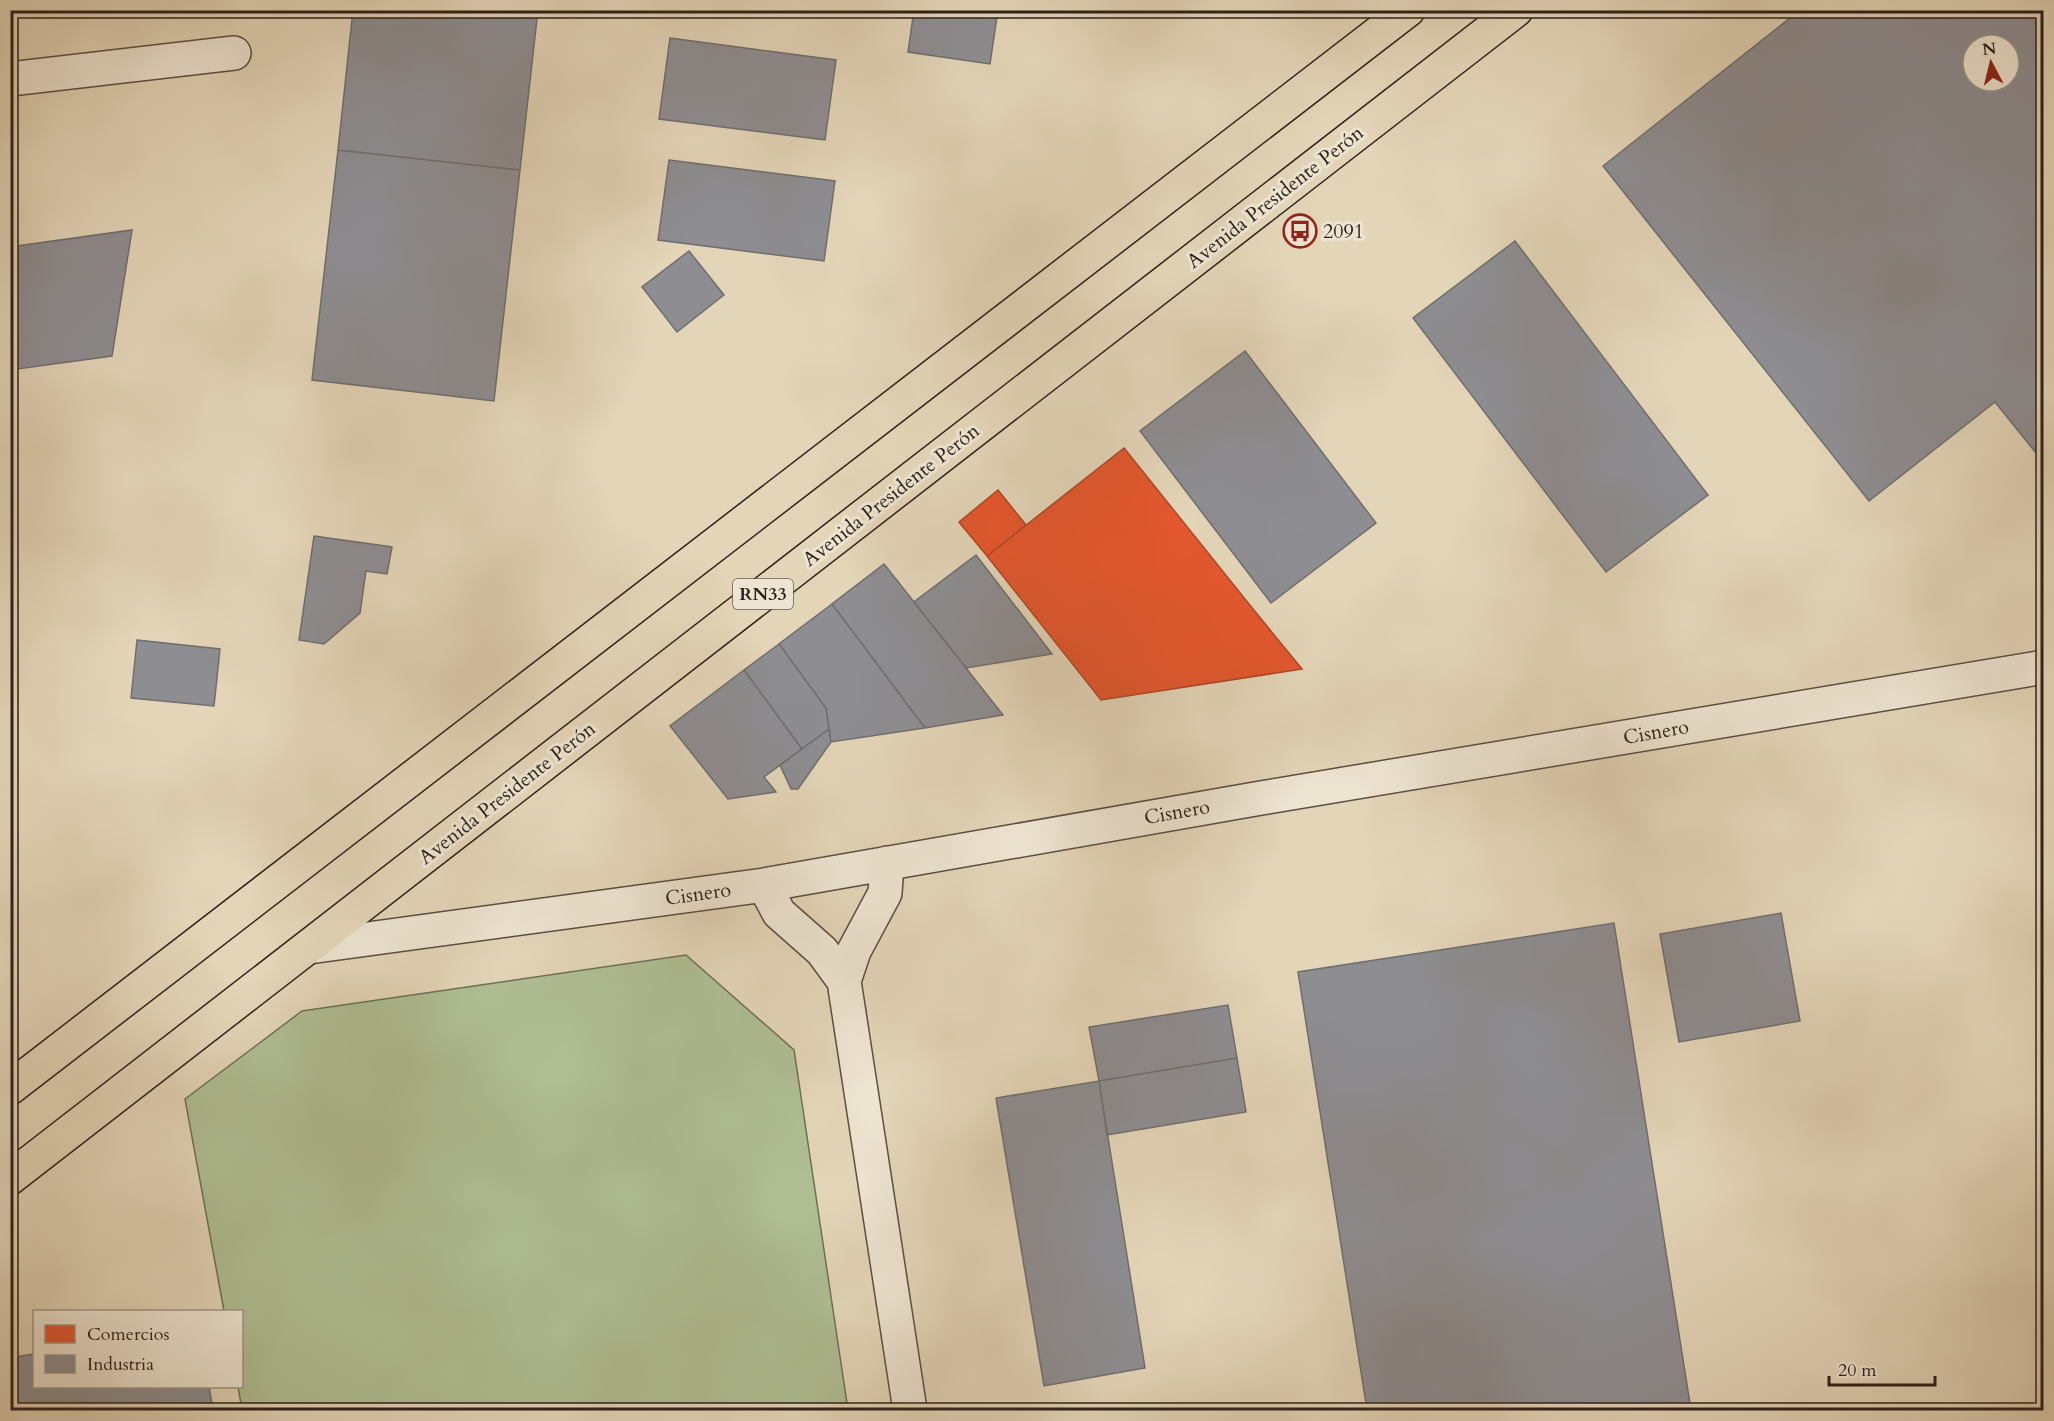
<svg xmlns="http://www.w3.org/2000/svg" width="2054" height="1421" viewBox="0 0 2054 1421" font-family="Cardo,serif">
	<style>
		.green { fill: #afbe93; stroke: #6e7056; stroke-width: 1.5 }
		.shops { fill: #e4572e; stroke: #ad4728; stroke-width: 1.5 }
		.industry { fill: #8d8d92; stroke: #706d6e; stroke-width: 1.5; fill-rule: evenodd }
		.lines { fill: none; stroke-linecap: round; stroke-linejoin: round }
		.minor-casing { stroke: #5a4e41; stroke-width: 36 }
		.major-casing { stroke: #2c2119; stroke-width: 36 }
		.minor { stroke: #ede4d1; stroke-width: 33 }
		.major { stroke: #e3d5b8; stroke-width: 33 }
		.labels { text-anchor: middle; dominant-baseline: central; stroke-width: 6; stroke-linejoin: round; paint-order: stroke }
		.shield { fill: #ede4d1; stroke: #665c50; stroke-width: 1.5 }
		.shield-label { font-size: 18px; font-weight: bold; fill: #2c2119 }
		.street-label { font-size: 20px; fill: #2c2119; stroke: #ede4d1 }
		.poi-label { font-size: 20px; fill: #2c2119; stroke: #ede4d1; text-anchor: start }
	</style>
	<rect width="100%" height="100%" fill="#e3d5b8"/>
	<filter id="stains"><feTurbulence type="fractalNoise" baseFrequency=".00333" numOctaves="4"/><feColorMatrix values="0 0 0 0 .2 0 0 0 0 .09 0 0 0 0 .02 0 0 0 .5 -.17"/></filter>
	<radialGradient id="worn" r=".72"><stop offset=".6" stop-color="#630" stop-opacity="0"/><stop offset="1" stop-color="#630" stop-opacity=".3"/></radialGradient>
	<path class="green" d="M686 955 794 1050 848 1410H242L238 1387 242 1386V1312L224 1311 185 1099 302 1011Z"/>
	<path class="shops" d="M1124 448 1253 609 1302 669 1101 700 987 556Z
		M998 490 1026 525 987 556 959 522Z"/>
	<path class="industry" d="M353 10H538L520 170 338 150Z
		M914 10H998L990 64 908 52Z
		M1800 10H2044V463L1995 402 1869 501 1603 166ZM1973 45H2009V81H1973Z
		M670 38 836 60 825 140 659 119Z
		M338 150 520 170 494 401 312 380Z
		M669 160 835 181 824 261 658 240Z
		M132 230 112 356 10 370V247Z
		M1515 241 1708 495 1606 572 1413 318Z
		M689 251 724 295 677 332 642 287Z
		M1245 351 1376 523 1271 603 1140 431Z
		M314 536 392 547 387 574 366 571 360 613 324 644 299 640Z
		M976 555 1052 654 966 668 914 602Z
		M884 564 914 602 1003 715 925 728 832 604Z
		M832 604 925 728 831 742 826 708 779 644Z
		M137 640 220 649 214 706 131 698Z
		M779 644 826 708 829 729 802 749 744 670Z
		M744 670 802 749 764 777 776 792 728 799 670 726Z
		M829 729 831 742 798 789H791L780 765Z
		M1781 913 1800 1021 1679 1042 1660 934Z
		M1614 923 1691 1410H1367L1298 972Z
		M1228 1005 1237 1058 1099 1081 1089 1027Z
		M1237 1058 1246 1112 1107 1135 1099 1081Z
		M1099 1081 1145 1368 1044 1386 996 1098Z
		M34 1354V1386H209L213 1410H10V1358Z"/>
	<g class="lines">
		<g class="minor-casing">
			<path id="minor" d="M10 79 234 53
				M764 885 779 913 822 951 844 981 910 1410
				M309 947 764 885 1261 798 2044 667
				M844 981 854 951 885 893 887 863"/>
		</g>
		<g class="major-casing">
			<path id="major" d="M10 1088 1408 10
				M10 1178 1516 10"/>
		</g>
		<use href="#minor" class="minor"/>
		<use href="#major" class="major"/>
	</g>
	<defs>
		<g id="bus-ring" transform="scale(1.725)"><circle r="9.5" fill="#ede4d1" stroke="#8f2418" stroke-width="1.5"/><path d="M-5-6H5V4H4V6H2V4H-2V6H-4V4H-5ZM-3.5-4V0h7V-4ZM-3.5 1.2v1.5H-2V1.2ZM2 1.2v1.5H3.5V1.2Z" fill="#8f2418"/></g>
	</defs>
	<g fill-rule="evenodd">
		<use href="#bus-ring" x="1300" y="231"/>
	</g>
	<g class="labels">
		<rect class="shield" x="733" y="579" width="60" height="30" rx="4.5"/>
		<g class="shield-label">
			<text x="763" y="594">RN33</text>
		</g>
		<g class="street-label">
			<text transform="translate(1275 197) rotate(-38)">Avenida Presidente Perón</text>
			<text transform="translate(891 495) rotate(-38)">Avenida Presidente Perón</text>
			<text transform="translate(1656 732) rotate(-10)">Cisnero</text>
			<text transform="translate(507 793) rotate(-38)">Avenida Presidente Perón</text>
			<text transform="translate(1177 812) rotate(-10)">Cisnero</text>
			<text transform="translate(698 894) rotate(-8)">Cisnero</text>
		</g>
		<g class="poi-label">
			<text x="1323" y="231">2091</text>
		</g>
	</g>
	<rect width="2054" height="1421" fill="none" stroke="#e3d5b8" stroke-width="36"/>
	<rect x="12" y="12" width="2030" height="1397" fill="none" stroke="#2c2119" stroke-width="3"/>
	<rect x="18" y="18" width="2018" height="1385" fill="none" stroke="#2c2119" stroke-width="1.5"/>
	<rect x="33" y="1310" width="210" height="78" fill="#ede4d1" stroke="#a09687" stroke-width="1.5"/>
	<rect x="45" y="1325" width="30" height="18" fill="#e4572e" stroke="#a09687" stroke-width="1.5"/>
	<text x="87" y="1340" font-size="18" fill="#2c2119">Comercios</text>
	<rect x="45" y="1355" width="30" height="18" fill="#8d8d92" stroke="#a09687" stroke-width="1.5"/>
	<text x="87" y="1370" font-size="18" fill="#2c2119">Industria</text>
	<g transform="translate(1991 63) rotate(353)"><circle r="28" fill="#ede4d1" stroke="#a09687" stroke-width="1.5"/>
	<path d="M0-4.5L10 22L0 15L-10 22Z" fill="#8f2418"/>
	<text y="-9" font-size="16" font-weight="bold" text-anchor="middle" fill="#2c2119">N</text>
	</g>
	<path d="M1829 1376v9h106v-9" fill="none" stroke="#2c2119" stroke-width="3"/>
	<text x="1838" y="1376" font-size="18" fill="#2c2119" stroke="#ede4d1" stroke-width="4.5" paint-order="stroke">20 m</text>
	<rect width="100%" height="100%" filter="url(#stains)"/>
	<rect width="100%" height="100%" fill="url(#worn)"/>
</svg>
